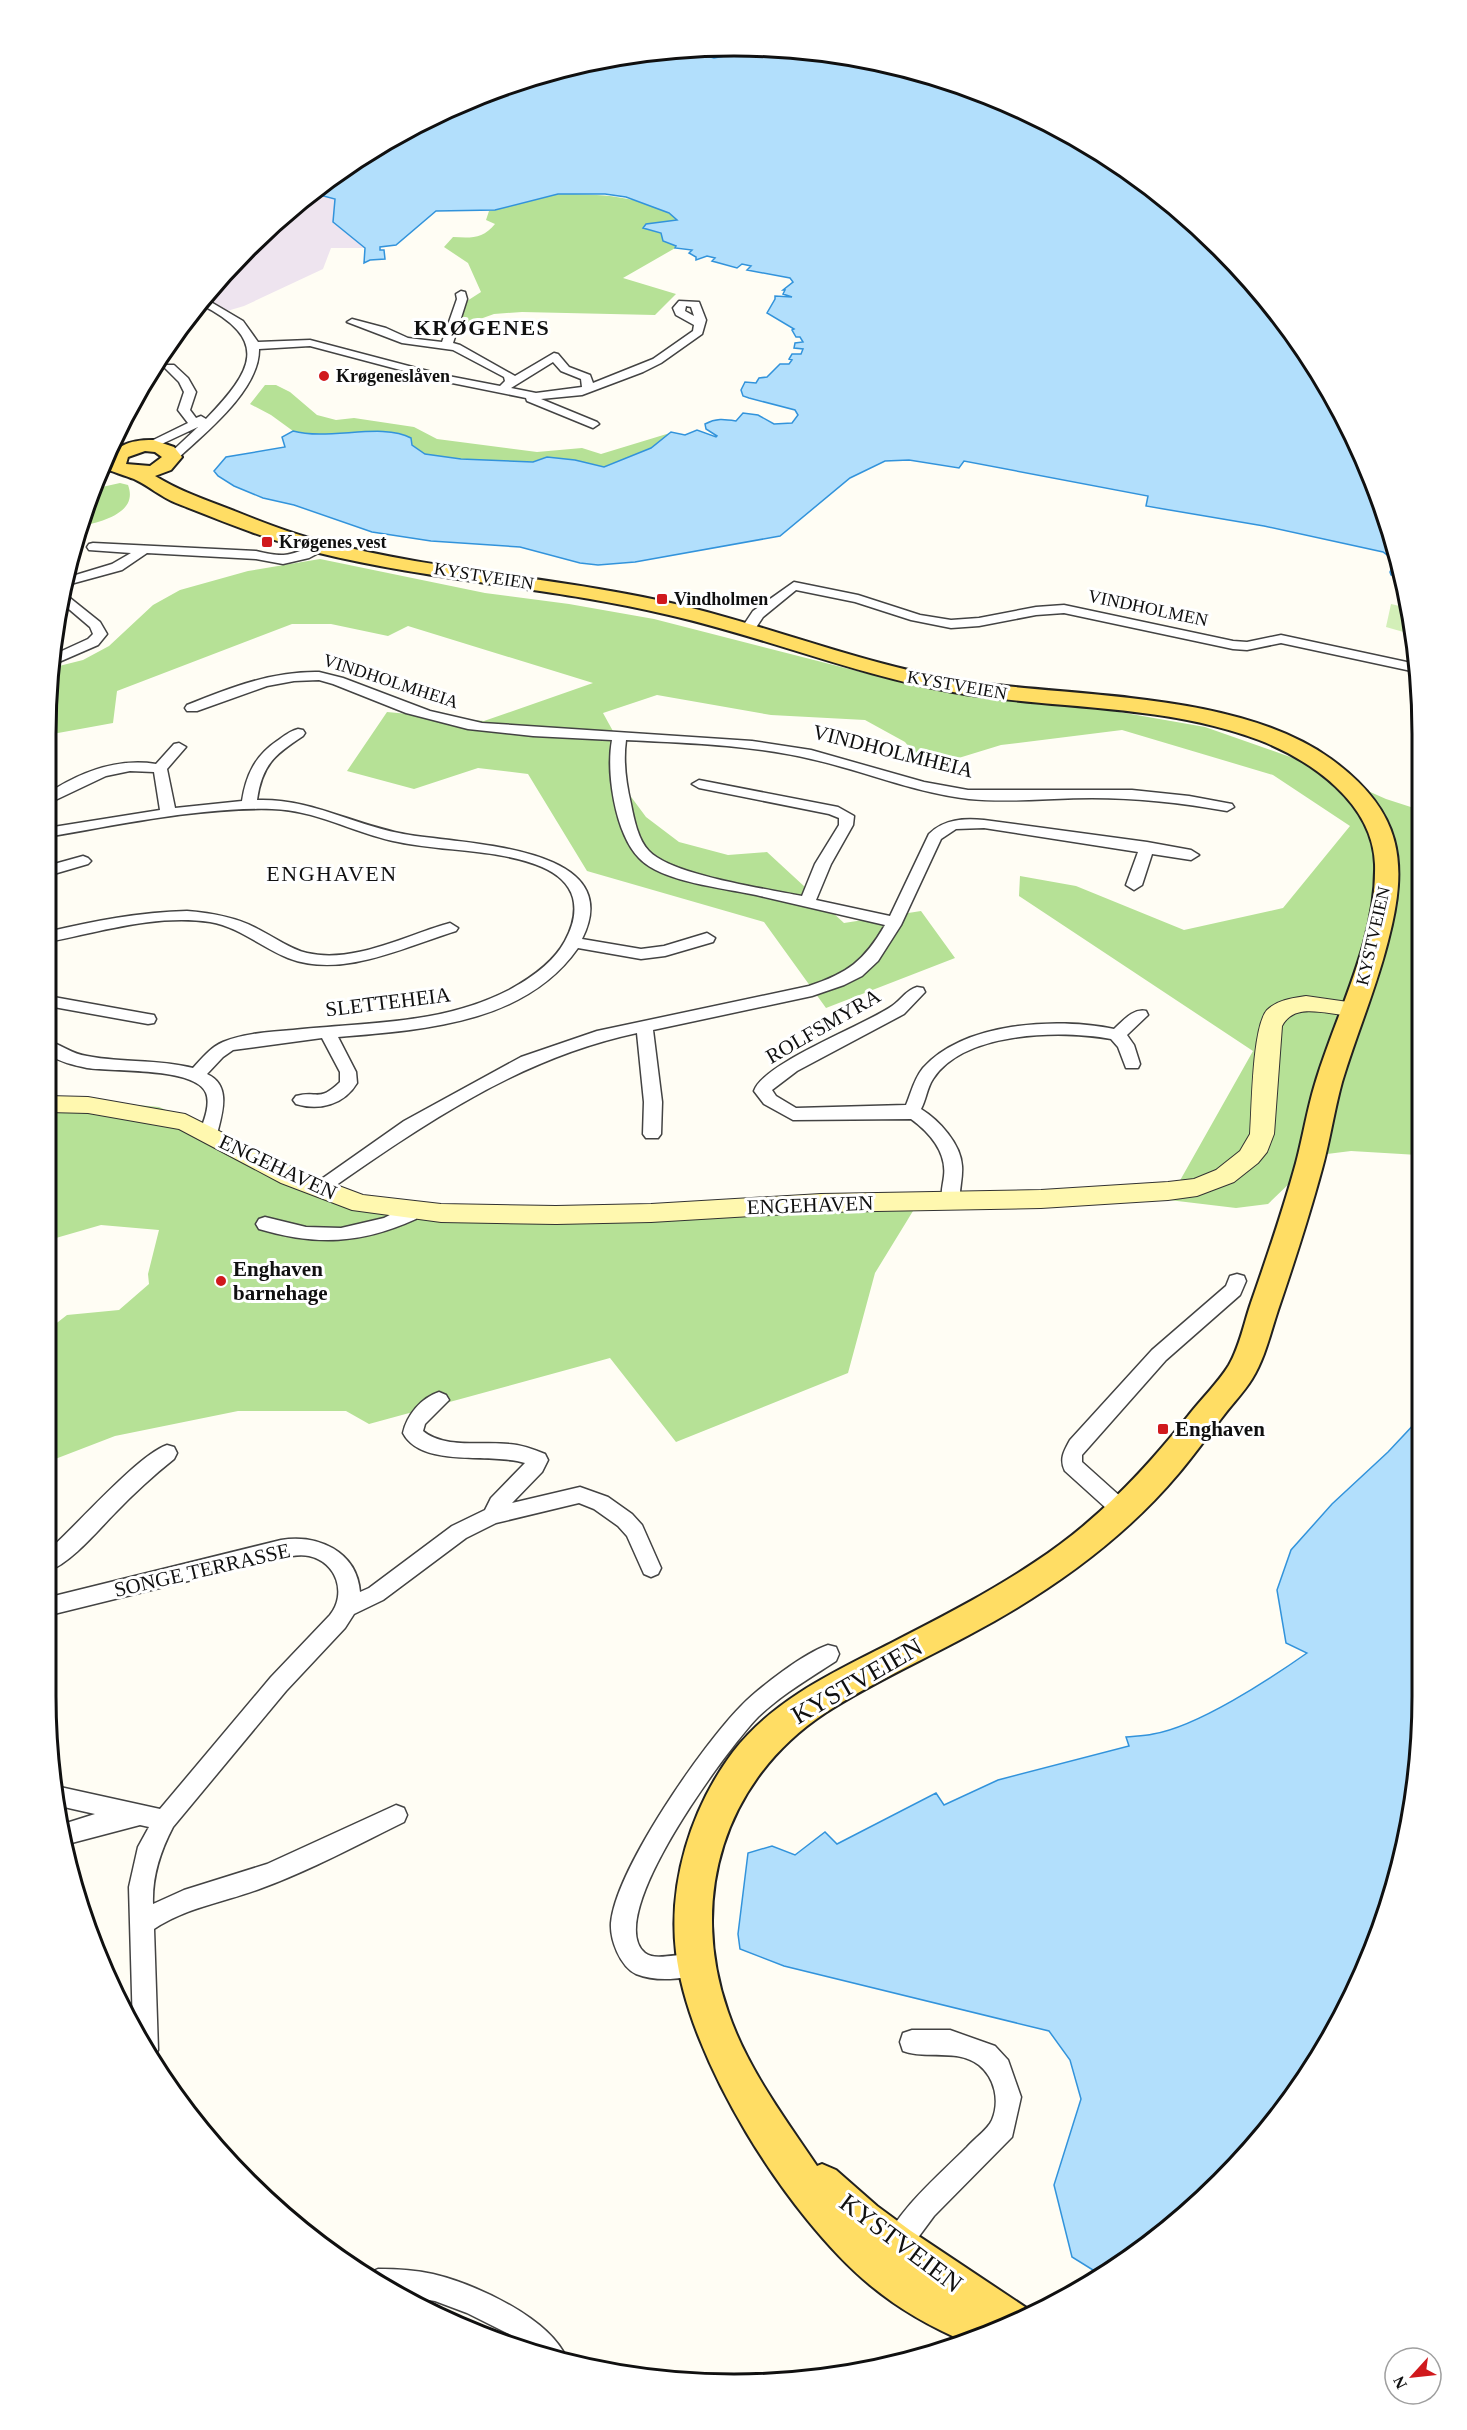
<svg xmlns="http://www.w3.org/2000/svg" width="1467" height="2430" viewBox="0 0 1467 2430" font-family="Georgia,serif">
	<style>
		.industrial { fill: #eee4ef }
		.green { fill: #d3efb8 }
		.forest { fill: #b6e196 }
		.water { fill: #b2dffc; stroke: #3293db; stroke-width: 1.5 }
		.lines { fill: none; stroke-linecap: round; stroke-linejoin: round }
		.street-casing { stroke: #434343; stroke-width: 3 }
		.secondary-casing { stroke: #323232; stroke-width: 2 }
		.primary-casing { stroke: #212121; stroke-width: 4 }
		.street { fill: #fff; fill-rule: evenodd }
		.secondary { fill: #fff8af; fill-rule: evenodd }
		.primary { fill: #ffdd64; fill-rule: evenodd }
		.poi-dot { fill: #d0191d; stroke: #fff; stroke-width: 2 }
		.labels { text-anchor: middle; dominant-baseline: central; stroke-width: 6; stroke-linejoin: round; paint-order: stroke }
		.far-poi-label { font-size: 18px; font-weight: bold; fill: #101010; stroke: #fff; text-anchor: start }
		.far-street-label { font-size: 18px; fill: #101010; stroke: #fff }
		.street-label { font-size: 21px; fill: #101010; stroke: #fff }
		.poi-label { font-size: 21px; font-weight: bold; fill: #101010; stroke: #fff; text-anchor: start }
		.far-district-label { font-size: 22px; font-weight: bold; letter-spacing: 1.5px; fill: #101010; stroke: #fff }
		.neighbourhood-label { font-size: 22px; letter-spacing: 1.5px; fill: #101010; stroke: #fff }
		.near-street-label { font-size: 26px; fill: #101010; stroke: #fff }
		.rim { fill: none; stroke: #101010; stroke-width: 3 }
	</style>
	<rect width="100%" height="100%" fill="#fffdf4"/>
	<path class="industrial" d="M312 193 335 198 334 223 365 248H331L323 269 244 306 217 314 203 309 193 313 247 246Z"/>
	<path class="green" d="M1391 604 1408 608 1414 635 1386 627Z"/>
	<path class="forest" d="M734 45 768 48 714 58 684 50Z
		M558 194C599 194 641 195 677 218L672 222 646 224 644 228 662 233 677 247 623 278 676 294 655 315 522 312 494 314 469 323 460 322 467 301 481 292 468 263 444 247 453 237C471 238 483 239 495 224L486 220 489 211Z
		M265 385H276L290 392 317 415 336 420 354 418 414 427 437 439 537 452 582 448 601 454 670 433 651 448 604 467 575 460 547 457 533 462 461 459 424 454 412 445 304 434 293 431 271 415 250 404Z
		M120 483 128 485C139 514 99 522 79 527L82 512 93 489Z
		M320 559 485 593 569 604 654 619 912 685 1009 701 1108 710 1205 727 1296 759 1386 799 1417 809 1418 1155 1351 1151 1319 1155 1268 1204 1236 1208 1169 1200 1253 1051 1019 896 1020 876 1076 886 1184 930 1283 908 1350 826 1273 775 1122 730 1001 745 926 768 905 742 865 720 771 715 657 695 603 713 625 753 620 782 646 817 679 842 728 855 767 852 844 923 921 911 955 958 826 1008 764 922 587 871 528 774 478 768 414 789 347 771 387 712 484 721 593 683 408 626 388 636 331 624H292L117 691 113 723 47 735V688L51 668 83 660 109 646 153 605 180 590 248 571Z
		M63 1098 159 1107 373 1201 433 1215 913 1211 875 1273 848 1373 676 1442 610 1358 369 1424 346 1411H238L115 1436 50 1461 49 1329 67 1315 119 1310 149 1284 148 1274 159 1230 101 1225 49 1240 48 1099Z"/>
	<path class="water" d="M768 48 868 58 997 98 1116 161 1251 279 1330 389 1385 512 1401 578 1391 575 1390 572 1395 561 1383 552 1264 526 1146 506 1148 496 964 461 959 468 909 460 885 461 850 478 780 536 635 562 598 565 580 563 520 547 431 541 372 532 294 505 263 498 234 486 218 476 214 471 226 457 285 447 282 437 293 431C329 441 382 422 411 438L412 445 425 454 461 459 533 462 547 457 575 460 604 467 651 448 671 432 685 435 697 430 716 437 717 436 706 429 705 424C716 418 724 419 736 421L743 413 758 415 774 424 792 423 798 415 795 410 749 398 743 396 741 390 745 382 756 383 759 378 767 377 780 364H789L792 360 789 359 792 354H801L803 349 794 348 795 343 803 342 800 337H796L792 330 794 329 767 313 775 299V296L792 297 783 294 785 290H783L793 282 790 278 747 270 751 266 742 264 737 268 712 261 715 258 707 256 696 260V257L689 253 692 250 675 248 676 246 663 241 661 233 643 228 646 224 677 220 669 213 626 197 605 194H558L495 210 436 211 396 245 380 247V250H384L385 259 370 260 364 263 365 248 333 222 335 199 312 193 351 161 470 97 600 58 684 50 714 58Z
		M1419 1419 1420 1742 1385 1918 1306 2079 1221 2183 1152 2243 1101 2275 1072 2257 1054 2185 1081 2099 1070 2060 1049 2031 784 1966 740 1949 738 1934 748 1853 772 1846 795 1855 825 1832 837 1844 936 1793 944 1805 998 1780 1129 1746 1126 1737C1135 1736 1144 1736 1153 1734 1197 1727 1270 1679 1307 1653L1286 1643 1277 1590 1291 1550 1332 1504 1388 1452Z"/>
	<g class="lines">
		<g class="street-casing">
			<path id="street" d="M461 291 465 292 467 299 453 343 460 345 515 376 554 353 558 354 569 367 590 375 593 383 653 359 693 331 694 325 676 315 673 308 679 301 699 302 706 320 702 334 661 363 643 372 582 395 541 399 597 422 599 424 593 428 527 401 526 398 442 381 310 346 259 349C260 390 204 434 176 460H168L166 457 198 427 151 449H143L141 446 188 423 178 410 184 392 179 382 164 367 166 365H174L188 378 196 392 190 410 196 418 201 416 206 419C253 370 271 340 200 304L204 298 243 321 258 342 310 340 443 375 500 386 505 381 504 377 453 350 402 343 347 322 352 319 386 328 408 338 442 342 457 299 456 294ZM686 306 691 307 694 316 685 311ZM553 362 561 371 581 379 582 387 536 393 511 388Z
				M93 543 256 551C292 560 291 552 322 544L328 548 309 558 283 564 256 559 147 553 122 570 67 585 69 577 112 564 131 553 89 550 87 547 89 544Z
				M794 582 858 595 920 615 951 620 979 618 1036 607 1064 605 1233 641 1247 642 1281 635 1416 664V672L1281 643 1247 650 1233 649 1064 613 1036 615 979 626 951 628 911 620 855 602 796 590 763 617 753 632H743L741 629 753 611Z
				M65 594 100 622 107 634 98 645 52 665 53 655 88 639 93 634 90 627 63 604Z
				M319 672 343 678 430 711 482 723 752 741 811 750 924 782 968 790H1132L1189 796 1232 804 1234 807 1227 811C1182 803 1137 798 1092 798 1051 798 1010 803 969 799 915 793 865 771 811 759 751 745 688 743 626 740 623 762 626 783 631 804 634 819 638 840 649 851 671 875 767 889 802 896L815 864 839 825V818L829 814 699 788 692 784 699 780 838 807 854 816 853 825 831 864 816 900 890 916 929 834C944 819 964 818 984 820L1147 842 1191 850 1199 855 1191 860 1152 854 1142 885 1134 890 1126 885 1138 852 984 828 956 829 941 839 901 925 878 961 862 976 844 985 812 996 653 1030 662 1102 661 1134 658 1138H646L643 1134 644 1102 637 1033C519 1058 422 1125 325 1193L319 1195 313 1193 310 1189 313 1185 404 1121 521 1057 597 1031 809 986C848 973 864 961 885 925 842 915 799 905 756 895 724 888 661 882 639 858 615 833 606 772 612 740L533 736 468 729 406 713 333 684 319 680 294 681 267 686 197 711H187L185 708 187 705C229 688 272 671 319 672Z
				M298 729 303 730 305 733 303 736C274 755 262 765 257 800 308 798 350 823 399 833 451 845 631 841 582 939L641 949 664 946 707 933 715 938 713 942 665 956 641 959 578 948C525 1024 422 1030 338 1037L356 1072 357 1083C344 1105 319 1111 296 1104L293 1100 296 1096C318 1090 318 1103 340 1082V1072L322 1038 233 1050 223 1057 207 1074C232 1085 222 1114 217 1134L214 1138H202L199 1134C203 1123 211 1105 206 1093 196 1067 113 1072 87 1068 73 1065 60 1062 48 1054V1041C62 1045 72 1054 87 1056 122 1063 158 1059 193 1068 202 1058 211 1047 223 1042 244 1033 271 1032 293 1030 367 1022 441 1025 509 990 531 978 553 963 565 941 572 928 577 914 573 898 569 883 556 873 542 867 496 848 441 852 393 841 352 832 315 810 272 809 201 807 118 825 47 837V828L160 810 154 772 130 771 106 776 47 804V794C80 772 117 758 156 764L174 744 179 743 186 747 167 769 175 808 242 801C246 775 255 756 277 741 284 736 290 731 298 729Z
				M83 856 88 858 91 861 88 864 47 876V866Z
				M187 911C212 913 236 917 258 929 274 937 290 949 307 953 354 964 406 935 450 923L458 928 456 931C404 947 342 979 288 958 261 947 239 927 210 922 155 914 100 932 48 942L47 932C94 921 140 912 187 911Z
				M917 987 923 988 925 992 904 1014 797 1071 772 1090 776 1096 796 1108 906 1105C911 1093 914 1079 923 1068 964 1022 1057 1017 1114 1029 1123 1021 1133 1008 1146 1011L1148 1015 1127 1035 1134 1045 1140 1064 1138 1068H1126L1118 1047 1111 1039C1062 1030 964 1031 933 1079 927 1088 926 1100 921 1109 939 1120 961 1144 962 1166 963 1178 959 1189 960 1200L957 1205 951 1206 945 1205C939 1195 943 1186 944 1176 947 1152 929 1132 911 1119L793 1120 764 1104 754 1091C763 1063 865 1025 892 1006 901 1000 906 990 917 987Z
				M48 996 148 1014 154 1015 156 1019 154 1023 148 1024 48 1006Z
				M411 1204 417 1205 420 1210 416 1219C361 1244 316 1246 259 1229L256 1224 259 1219 265 1217 306 1227 341 1228 384 1218Z
				M1237 1274 1244 1276 1246 1281 1240 1295 1166 1360 1082 1455V1462L1131 1506 1134 1512 1131 1518 1124 1520 1117 1518 1065 1471C1059 1459 1064 1451 1070 1440L1152 1350 1226 1286 1230 1276Z
				M439 1392 446 1395 449 1400 425 1424 423 1431C444 1449 483 1441 509 1444 522 1445 533 1449 545 1454L548 1460 542 1472 512 1503 580 1487 608 1497 632 1514 642 1525 661 1568 658 1574 651 1577 644 1574 627 1536 618 1526 594 1509 579 1503 496 1523 466 1538 383 1600 354 1614 345 1628 286 1691 173 1827C160 1852 152 1876 153 1904L184 1890 267 1864 396 1805 404 1808 407 1815 404 1822C357 1845 311 1870 262 1888 226 1902 187 1907 154 1929L158 2050 152 2060 133 2029 129 1887 138 1847 149 1827 140 1825 64 1845 60 1825 95 1814 55 1805 51 1785 160 1809 271 1677 330 1615C347 1594 337 1562 309 1556 300 1554 290 1556 281 1558L50 1615V1597L281 1540C317 1534 357 1551 360 1592L369 1588 452 1526 485 1510 491 1498 525 1463C492 1452 422 1469 403 1433 407 1415 421 1398 439 1392Z
				M167 1445 174 1447 177 1453 174 1459C154 1475 134 1493 116 1512 99 1529 72 1562 50 1570V1549C77 1525 138 1455 167 1445Z
				M828 1645 836 1647 839 1654 836 1661C810 1678 781 1695 758 1717 729 1747 601 1917 645 1953 658 1963 687 1949 703 1956L707 1964 703 1972C684 1980 656 1982 636 1974 620 1966 610 1940 611 1923 616 1869 703 1744 742 1705 760 1687 804 1653 828 1645Z
				M912 2030H950L995 2046 1008 2060 1021 2097 1012 2137 934 2216 903 2258 894 2262 885 2258 881 2249C897 2210 938 2176 967 2147 974 2139 988 2129 992 2120 1000 2101 995 2078 979 2065 957 2048 927 2060 903 2051L900 2042 903 2033Z
				M378 2269C397 2269 415 2270 433 2274 475 2284 550 2318 567 2359L565 2363 528 2353 511 2335 467 2313 435 2301 399 2295 367 2276 369 2273Z"/>
		</g>
		<g class="secondary-casing">
			<path id="secondary" d="M1306 996 1362 1004 1366 1009 1362 1014C1338 1021 1297 997 1282 1026L1274 1134 1267 1152 1258 1163 1234 1182 1197 1196 1168 1200 1041 1208 821 1212 651 1222 556 1224 441 1222 352 1210 281 1183 179 1129 88 1113 48 1112V1096L88 1097 185 1114 299 1171 363 1195 441 1204 556 1206 651 1204 821 1194 1041 1190 1168 1182 1194 1179 1216 1170 1240 1151 1250 1134C1252 1108 1252 1027 1267 1010 1277 1000 1293 998 1306 996Z"/>
		</g>
		<g class="primary-casing">
			<path id="primary" d="M153 440 174 447 182 457 171 470 155 476C181 492 209 501 237 512 264 523 292 534 321 541 431 570 546 576 657 600 758 621 855 663 957 680 1071 698 1235 690 1331 759 1402 811 1409 861 1388 941 1376 989 1356 1035 1342 1082 1334 1111 1330 1140 1322 1169 1309 1217 1294 1263 1278 1310 1270 1334 1265 1358 1252 1379 1244 1392 1233 1403 1224 1415 1209 1434 1195 1454 1179 1473 1121 1542 1048 1593 969 1635 921 1661 871 1683 825 1713 724 1780 688 1898 728 2012 747 2068 784 2117 817 2166L822 2164 836 2170 877 2206 911 2231 1028 2309 1031 2317 968 2343C933 2328 900 2310 870 2285 788 2217 688 2059 676 1952 668 1883 691 1808 733 1752 774 1699 834 1672 893 1642 942 1617 990 1592 1035 1562 1096 1522 1143 1472 1188 1416 1201 1399 1218 1383 1229 1365 1240 1346 1244 1323 1251 1303 1267 1257 1283 1210 1296 1163 1303 1137 1307 1110 1315 1084 1336 1013 1377 940 1375 864 1373 803 1311 760 1259 740 1161 703 1054 710 953 692 856 675 765 637 669 615 552 587 432 581 315 552 268 540 222 521 176 503 161 497 149 486 134 479 124 475 113 472 103 468 115 445 128 440 153 440ZM145 451 155 452 162 457 150 466 126 464 128 457Z"/>
		</g>
		<use href="#street" class="street"/>
		<use href="#secondary" class="secondary"/>
		<use href="#primary" class="primary"/>
	</g>
	<g class="poi-dot">
		<circle cx="324" cy="376" r="6"/>
		<rect x="261" y="536" width="12" height="12" rx="3"/>
		<rect x="656" y="593" width="12" height="12" rx="3"/>
		<circle cx="221" cy="1281" r="6"/>
		<rect x="1157" y="1423" width="12" height="12" rx="3"/>
	</g>
	<g class="labels">
		<g class="far-poi-label">
			<text x="336" y="376">Krøgeneslåven</text>
			<text x="279" y="542">Krøgenes vest</text>
			<text x="674" y="599">Vindholmen</text>
		</g>
		<g class="far-street-label">
			<text transform="translate(484 576) rotate(9)">KYSTVEIEN</text>
			<text transform="translate(1148 608) rotate(12)">VINDHOLMEN</text>
			<text transform="translate(391 681) rotate(18)">VINDHOLMHEIA</text>
			<text transform="translate(957 685) rotate(10)">KYSTVEIEN</text>
			<text transform="translate(1373 936) rotate(-77)">KYSTVEIEN</text>
		</g>
		<g class="street-label">
			<text transform="translate(893 751) rotate(14)">VINDHOLMHEIA</text>
			<text transform="translate(388 1002) rotate(-7)">SLETTEHEIA</text>
			<text transform="translate(823 1026) rotate(-30)">ROLFSMYRA</text>
			<text transform="translate(278 1167) rotate(25)">ENGEHAVEN</text>
			<text transform="translate(810 1205) rotate(-2)">ENGEHAVEN</text>
			<text transform="translate(202 1570) rotate(-13)">SONGE TERRASSE</text>
		</g>
		<g class="poi-label">
			<text x="233" y="1269">Enghaven<tspan x="233" dy="24">barnehage</tspan></text>
			<text x="1175" y="1429">Enghaven</text>
		</g>
		<g class="far-district-label">
			<text x="482" y="327">KRØGENES</text>
		</g>
		<g class="neighbourhood-label">
			<text x="332" y="873">ENGHAVEN</text>
		</g>
		<g class="near-street-label">
			<text transform="translate(857 1681) rotate(-30)">KYSTVEIEN</text>
			<text transform="translate(901 2243) rotate(37)">KYSTVEIEN</text>
		</g>
	</g>
	<path d="M0 0H1467V2430H0ZM734 56H734A678 678 0 0 1 1412 734V1696A678 678 0 0 1 734 2374H734A678 678 0 0 1 56 1696V734A678 678 0 0 1 734 56Z" fill="#fff" fill-rule="evenodd"/>
	<path class="rim" d="M734 56H734A678 678 0 0 1 1412 734V1696A678 678 0 0 1 734 2374H734A678 678 0 0 1 56 1696V734A678 678 0 0 1 734 56Z"/>
	<g transform="translate(1413 2376) rotate(243)"><circle r="28" fill="#ffffff" stroke="#9f9f9f" stroke-width="1.5"/>
	<path d="M0-4.5L10 22L0 15L-10 22Z" fill="#d0191d"/>
	<text y="-9" font-size="16" font-weight="bold" text-anchor="middle" fill="#101010">N</text>
	</g>
</svg>
